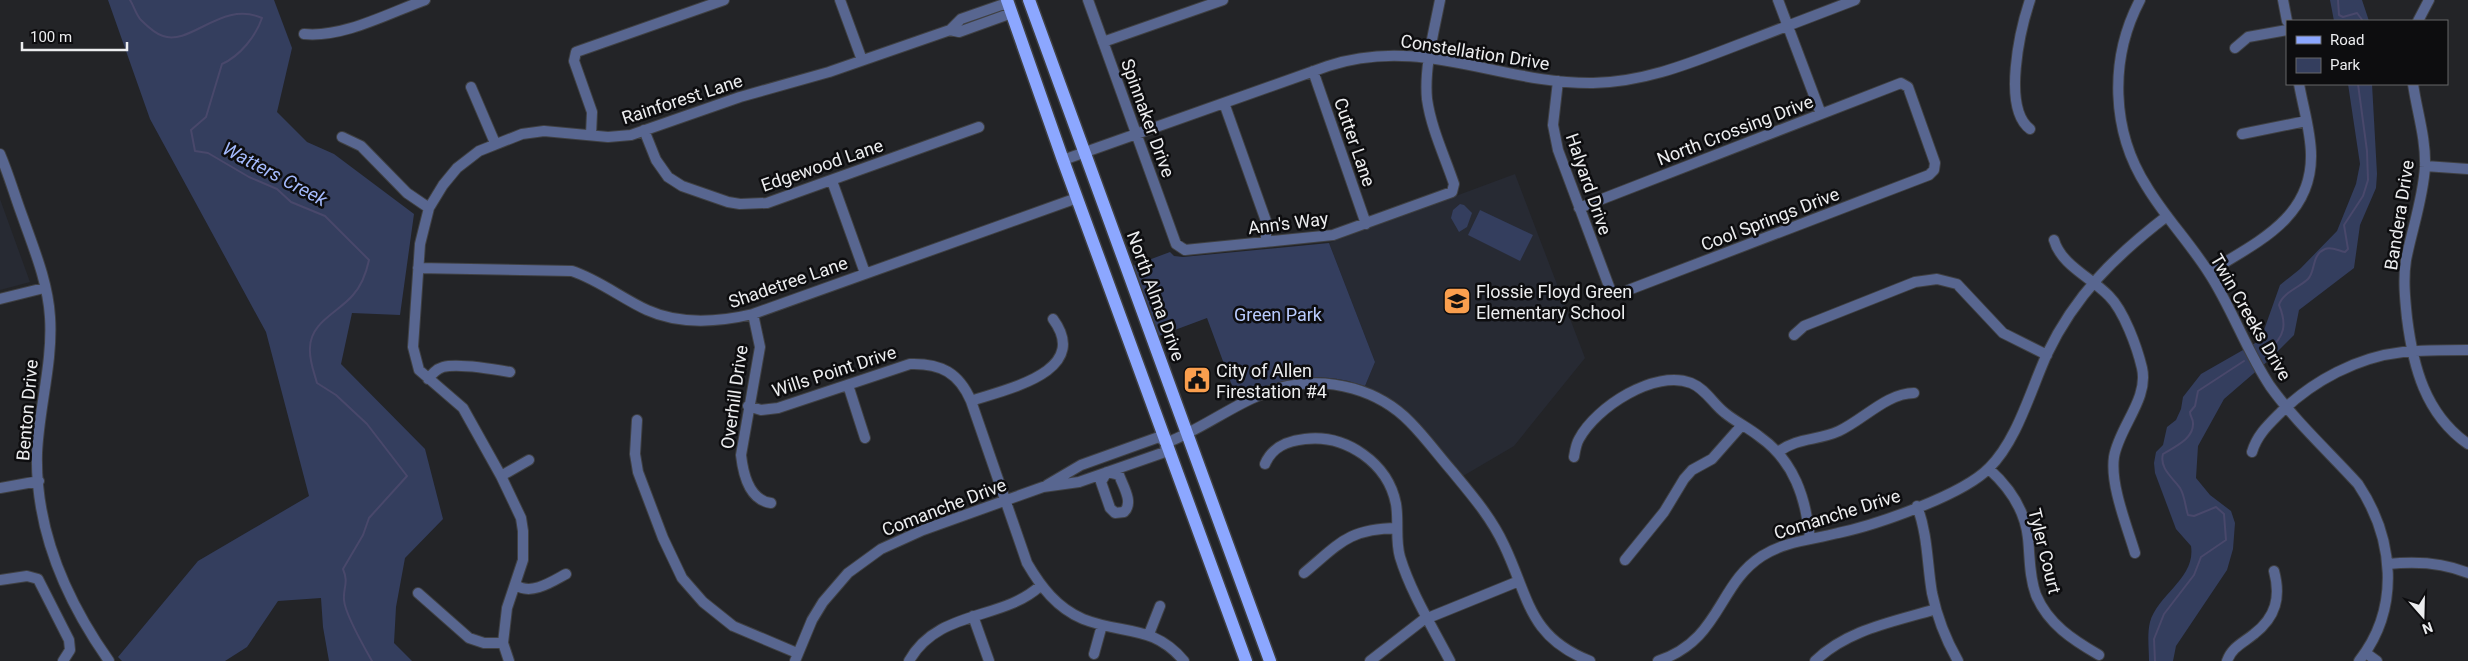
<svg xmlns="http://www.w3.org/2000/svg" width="2468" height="661" viewBox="0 0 2468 661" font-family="Roboto,sans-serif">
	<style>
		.built { fill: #272a33 }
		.green { fill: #343e5e }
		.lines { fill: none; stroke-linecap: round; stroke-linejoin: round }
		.stream { stroke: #49486b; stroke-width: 2 }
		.minor-casing { stroke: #3f4043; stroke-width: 12 }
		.major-casing { stroke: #3f4043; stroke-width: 15 }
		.minor { stroke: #586690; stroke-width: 10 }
		.major { stroke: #8ca7ff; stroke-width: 12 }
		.labels { text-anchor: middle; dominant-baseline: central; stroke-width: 5; stroke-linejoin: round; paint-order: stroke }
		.street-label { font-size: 18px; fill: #ecedef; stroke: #0d0d0f }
		.poi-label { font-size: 18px; fill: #ecedef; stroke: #0d0d0f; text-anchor: start }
		.park-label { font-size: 18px; fill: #b9cbfe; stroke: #0d0d0f }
		.water-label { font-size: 19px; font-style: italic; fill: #a5bbfe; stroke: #0d0d0f }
	</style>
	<rect width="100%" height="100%" fill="#232427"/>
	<path class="built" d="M1515 174 1585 358 1514 446 1463 476 1413 418 1391 399 1365 386 1375 362 1329 243Z
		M0 199 30 282 0 290Z"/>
	<path class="green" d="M108 0H274L292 48 277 112 307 142 334 154 414 214 400 315 352 313 341 364 425 449 443 519 405 558 396 607 394 643 412 661H329L323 627 321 598 278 601 247 647 225 661H122L118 657 198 561 309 496 266 332 150 119Z
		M2330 0H2362L2369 21H2334Z
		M2348 84H2372L2377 174 2376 188 2360 225 2354 268 2299 310 2294 335 2268 361 2224 399 2198 446 2196 478 2210 495 2231 511 2235 523 2233 549 2227 570 2176 646 2173 661H2149C2149 649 2147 634 2150 622 2158 594 2196 578 2191 546L2176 529 2155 473 2154 463 2156 452 2163 445 2167 427 2176 420 2181 409 2183 397 2201 374 2257 342 2264 330 2280 285 2300 269 2337 231 2356 184 2360 164Z
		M1460 204 1464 205 1472 213 1467 227 1459 232 1451 218 1453 210Z
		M1480 210 1533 235 1520 261 1468 235Z
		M1329 243 1375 362 1365 386C1357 384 1350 381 1343 380 1305 372 1271 382 1237 399L1207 318 1156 337 1130 267 1170 252 1174 256 1183 257Z"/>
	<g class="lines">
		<path class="stream" d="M130 0C134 6 136 15 141 20 146 25 156 34 163 36 191 46 222 0 262 18 256 36 240 56 222 64L206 117 191 130 195 151 208 153 249 177 277 189 291 202 325 216 369 260C366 274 362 285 353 295 339 312 310 322 310 348 309 360 314 372 317 383L336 395 367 424 407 476 369 518 363 535 343 569C349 583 343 587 344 600 345 614 364 647 372 661
			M2338 0 2339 15 2343 17 2357 13 2363 21
			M2268 350C2285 337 2287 324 2279 305 2282 293 2300 287 2308 279 2316 271 2311 255 2325 249 2331 246 2339 251 2345 252L2348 249 2344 225 2363 196 2368 180 2367 151 2358 84
			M2155 661 2154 639 2164 614 2194 575 2201 557 2226 540 2224 514 2216 507 2194 516 2188 515C2185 506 2185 496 2180 488 2173 478 2159 468 2163 454 2174 447 2194 439 2193 423 2193 418 2190 417 2190 412L2195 406 2198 391 2244 361"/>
		<g class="minor-casing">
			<path id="minor" d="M840 0 862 60
				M1088 0 1176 244 1185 250 1333 235 1452 192 1454 184C1445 157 1431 128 1427 99 1424 68 1434 31 1440 0
				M1778 0 1821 114
				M2030 0C2020 30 2002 108 2030 129
				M2140 0C2109 59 2111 131 2147 187 2165 217 2190 243 2209 273 2232 308 2246 350 2270 386 2295 421 2329 452 2358 484 2394 538 2401 608 2359 661
				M2283 0 2287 21
				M2418 21 2429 0
				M304 34C343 38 389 13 425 0
				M1103 42 1223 0
				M2235 48 2248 37 2287 30
				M1313 71 1366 224
				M1558 81 1553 125 1558 150 1610 289 1618 294 1929 175 1934 170 1935 163 1908 87 1901 83 1579 208
				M2413 84C2417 112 2426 138 2425 167 2423 199 2412 229 2406 260 2403 279 2405 299 2407 318 2413 366 2425 414 2468 444
				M471 87 495 143
				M1224 103 1266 221V242
				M644 130 656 160 668 177 682 186 728 202 740 204 767 203 979 127
				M2242 134 2306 121
				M591 135 592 112 574 61 576 52 724 0
				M342 137 361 146 407 193 429 208
				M0 154C9 175 15 197 23 218 34 249 48 283 50 317 53 363 39 407 37 453 35 529 66 600 109 661
				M1063 160 1328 66C1422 35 1500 84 1593 83 1644 82 1688 64 1735 46 1775 31 1815 15 1855 0
				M2425 166 2468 169
				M832 181 865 273
				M2054 240C2061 265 2092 278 2109 296 2124 311 2137 347 2142 368 2149 399 2119 427 2114 457 2110 485 2127 526 2135 553
				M418 268 572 271C599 280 621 298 647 310 680 325 719 322 753 314L1077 198
				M2209 272C2255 243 2312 219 2311 155 2311 132 2303 107 2299 84
				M0 299 44 288
				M753 314 760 347 741 455C743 473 749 500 771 503
				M1794 335 1804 326 1915 282 1937 279 1957 284 2003 333 2047 355
				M428 379C432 374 436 369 443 367 459 363 493 369 510 372
				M848 385 865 438
				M971 401C1006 389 1092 372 1053 319
				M748 406 761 410 778 408 910 364C941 363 959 373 971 401L1027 563C1041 587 1057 608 1083 619 1123 635 1153 624 1184 661
				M637 420 635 454 638 472 663 538 682 578 703 602 733 626 797 653
				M1166 443C1208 427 1244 395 1288 386 1331 377 1379 390 1410 422 1425 437 1438 455 1452 471 1471 494 1491 517 1504 545 1529 597 1528 637 1590 661
				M1778 452C1798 437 1817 441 1839 431 1863 420 1887 393 1914 393
				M2252 452C2257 435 2268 425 2281 412 2313 381 2357 357 2403 352 2424 350 2446 350 2468 350
				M1574 457C1575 451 1576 444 1579 439 1596 407 1655 369 1691 383 1706 389 1713 404 1725 413 1736 422 1749 428 1760 437 1794 461 1806 498 1810 539
				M1265 464C1272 447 1287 441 1305 439 1346 434 1388 463 1396 504 1399 522 1395 540 1400 557 1411 593 1433 628 1450 661
				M1989 469C2009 487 2025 510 2028 538 2030 557 2029 576 2036 595 2048 624 2073 640 2099 655
				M1107 472 1119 475C1123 486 1134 503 1124 512L1115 513 1110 508 1101 482Z
				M501 476 529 460
				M1047 485 1081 465 1159 437 1166 443
				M0 488 39 481
				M1917 506C1928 535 1927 564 1932 593 1937 617 1946 640 1958 661
				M1625 560 1664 512 1684 479 1692 470 1712 459 1742 425
				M2388 564C2416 561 2442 562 2468 573
				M1304 573C1340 543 1348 529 1397 528
				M0 580 27 576 38 579 69 640 70 650 63 661
				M516 585C531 596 553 581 566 574
				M418 593 469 638 484 643H503
				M973 616 989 661
				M1149 634 1160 606
				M2366 653 2377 661
				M1094 654 1102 625
				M509 661 503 643 507 608 523 560V531L521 518 501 476 463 408 419 370 413 347 420 244 429 208 443 185 457 168 479 151 522 134 544 131 608 137 631 135 740 97 829 72 950 30 959 32 1009 14 1010 8 1004 4 961 19 950 30
				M795 661 812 620 823 602 848 573 881 549 923 530 1043 487 1079 482 1165 452 1166 443
				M909 661C938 609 1002 621 1040 586
				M1370 661 1423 620 1519 581
				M1658 661C1721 640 1717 585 1762 556 1785 541 1812 540 1838 533 1876 525 1963 495 1989 468 2017 441 2031 389 2047 354 2075 295 2116 255 2167 216
				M1815 661C1848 629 1894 622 1936 609
				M2227 661C2232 647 2243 643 2254 634 2276 617 2281 597 2274 571"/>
		</g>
		<g class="major-casing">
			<path id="major" d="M1007 0 1063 160 1246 661
				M1029 0 1270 661"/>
		</g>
		<use href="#minor" class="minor"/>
		<use href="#major" class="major"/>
	</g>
	<defs>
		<g id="school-square" transform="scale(1.4375)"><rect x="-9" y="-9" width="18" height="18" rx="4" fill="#fa9f4e" stroke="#0d0d0f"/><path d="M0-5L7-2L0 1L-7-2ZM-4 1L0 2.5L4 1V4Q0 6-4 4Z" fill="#111"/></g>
		<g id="civic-square" transform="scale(1.4375)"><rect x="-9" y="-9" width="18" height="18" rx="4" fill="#fa9f4e" stroke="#0d0d0f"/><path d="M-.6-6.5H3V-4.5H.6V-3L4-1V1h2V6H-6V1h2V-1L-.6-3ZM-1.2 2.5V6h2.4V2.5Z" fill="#111"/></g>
	</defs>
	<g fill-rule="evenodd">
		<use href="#school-square" x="1457" y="301"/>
		<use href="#civic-square" x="1197" y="380"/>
	</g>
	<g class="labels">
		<g class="street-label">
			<text transform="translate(1475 52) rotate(9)">Constellation Drive</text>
			<text transform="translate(682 99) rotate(-18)">Rainforest Lane</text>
			<text transform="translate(1148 118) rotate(70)">Spinnaker Drive</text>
			<text transform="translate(1735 130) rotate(-21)">North Crossing Drive</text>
			<text transform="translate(1355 142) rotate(71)">Cutter Lane</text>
			<text transform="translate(822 165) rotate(-19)">Edgewood Lane</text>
			<text transform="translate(1589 184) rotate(71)">Halyard Drive</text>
			<text transform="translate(2399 215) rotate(-81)">Bandera Drive</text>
			<text transform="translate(1770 219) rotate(-21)">Cool Springs Drive</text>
			<text transform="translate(1288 223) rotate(-7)">Ann's Way</text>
			<text transform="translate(788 282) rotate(-19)">Shadetree Lane</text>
			<text transform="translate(1156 296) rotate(70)">North Alma Drive</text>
			<text transform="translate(2251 317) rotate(60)">Twin Creeks Drive</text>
			<text transform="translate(834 371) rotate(-18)">Wills Point Drive</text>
			<text transform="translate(734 397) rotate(-82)">Overhill Drive</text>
			<text transform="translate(27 410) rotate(-85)">Benton Drive</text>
			<text transform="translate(944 507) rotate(-21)">Comanche Drive</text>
			<text transform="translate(1837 514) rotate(-17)">Comanche Drive</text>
			<text transform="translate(2045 551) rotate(76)">Tyler Court</text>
		</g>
		<g class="poi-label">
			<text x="1476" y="291">Flossie Floyd Green<tspan x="1476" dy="21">Elementary School</tspan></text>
			<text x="1216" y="370">City of Allen<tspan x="1216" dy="21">Firestation #4</tspan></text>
		</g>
		<g class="park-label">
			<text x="1278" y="314">Green Park</text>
		</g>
		<g class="water-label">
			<text transform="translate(275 174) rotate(28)">Watters Creek</text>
		</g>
	</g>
	<rect x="2286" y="20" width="162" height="65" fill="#0d0d0f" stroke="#666769"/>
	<rect x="2296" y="36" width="25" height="8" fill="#8ca7ff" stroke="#666769"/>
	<text x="2330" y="45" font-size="15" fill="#ecedef">Road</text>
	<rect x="2296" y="58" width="25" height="15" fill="#343e5e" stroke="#666769"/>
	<text x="2330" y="70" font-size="15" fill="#ecedef">Park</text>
	<g transform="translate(2423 616) rotate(160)" stroke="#0d0d0f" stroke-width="4" paint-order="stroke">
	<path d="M0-4L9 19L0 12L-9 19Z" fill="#ecedef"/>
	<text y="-8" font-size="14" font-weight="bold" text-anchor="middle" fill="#ecedef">N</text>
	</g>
	<path d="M22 42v8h105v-8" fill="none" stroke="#ecedef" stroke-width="2.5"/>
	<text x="30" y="42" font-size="15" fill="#ecedef" stroke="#0d0d0f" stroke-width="4" paint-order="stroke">100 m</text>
</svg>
